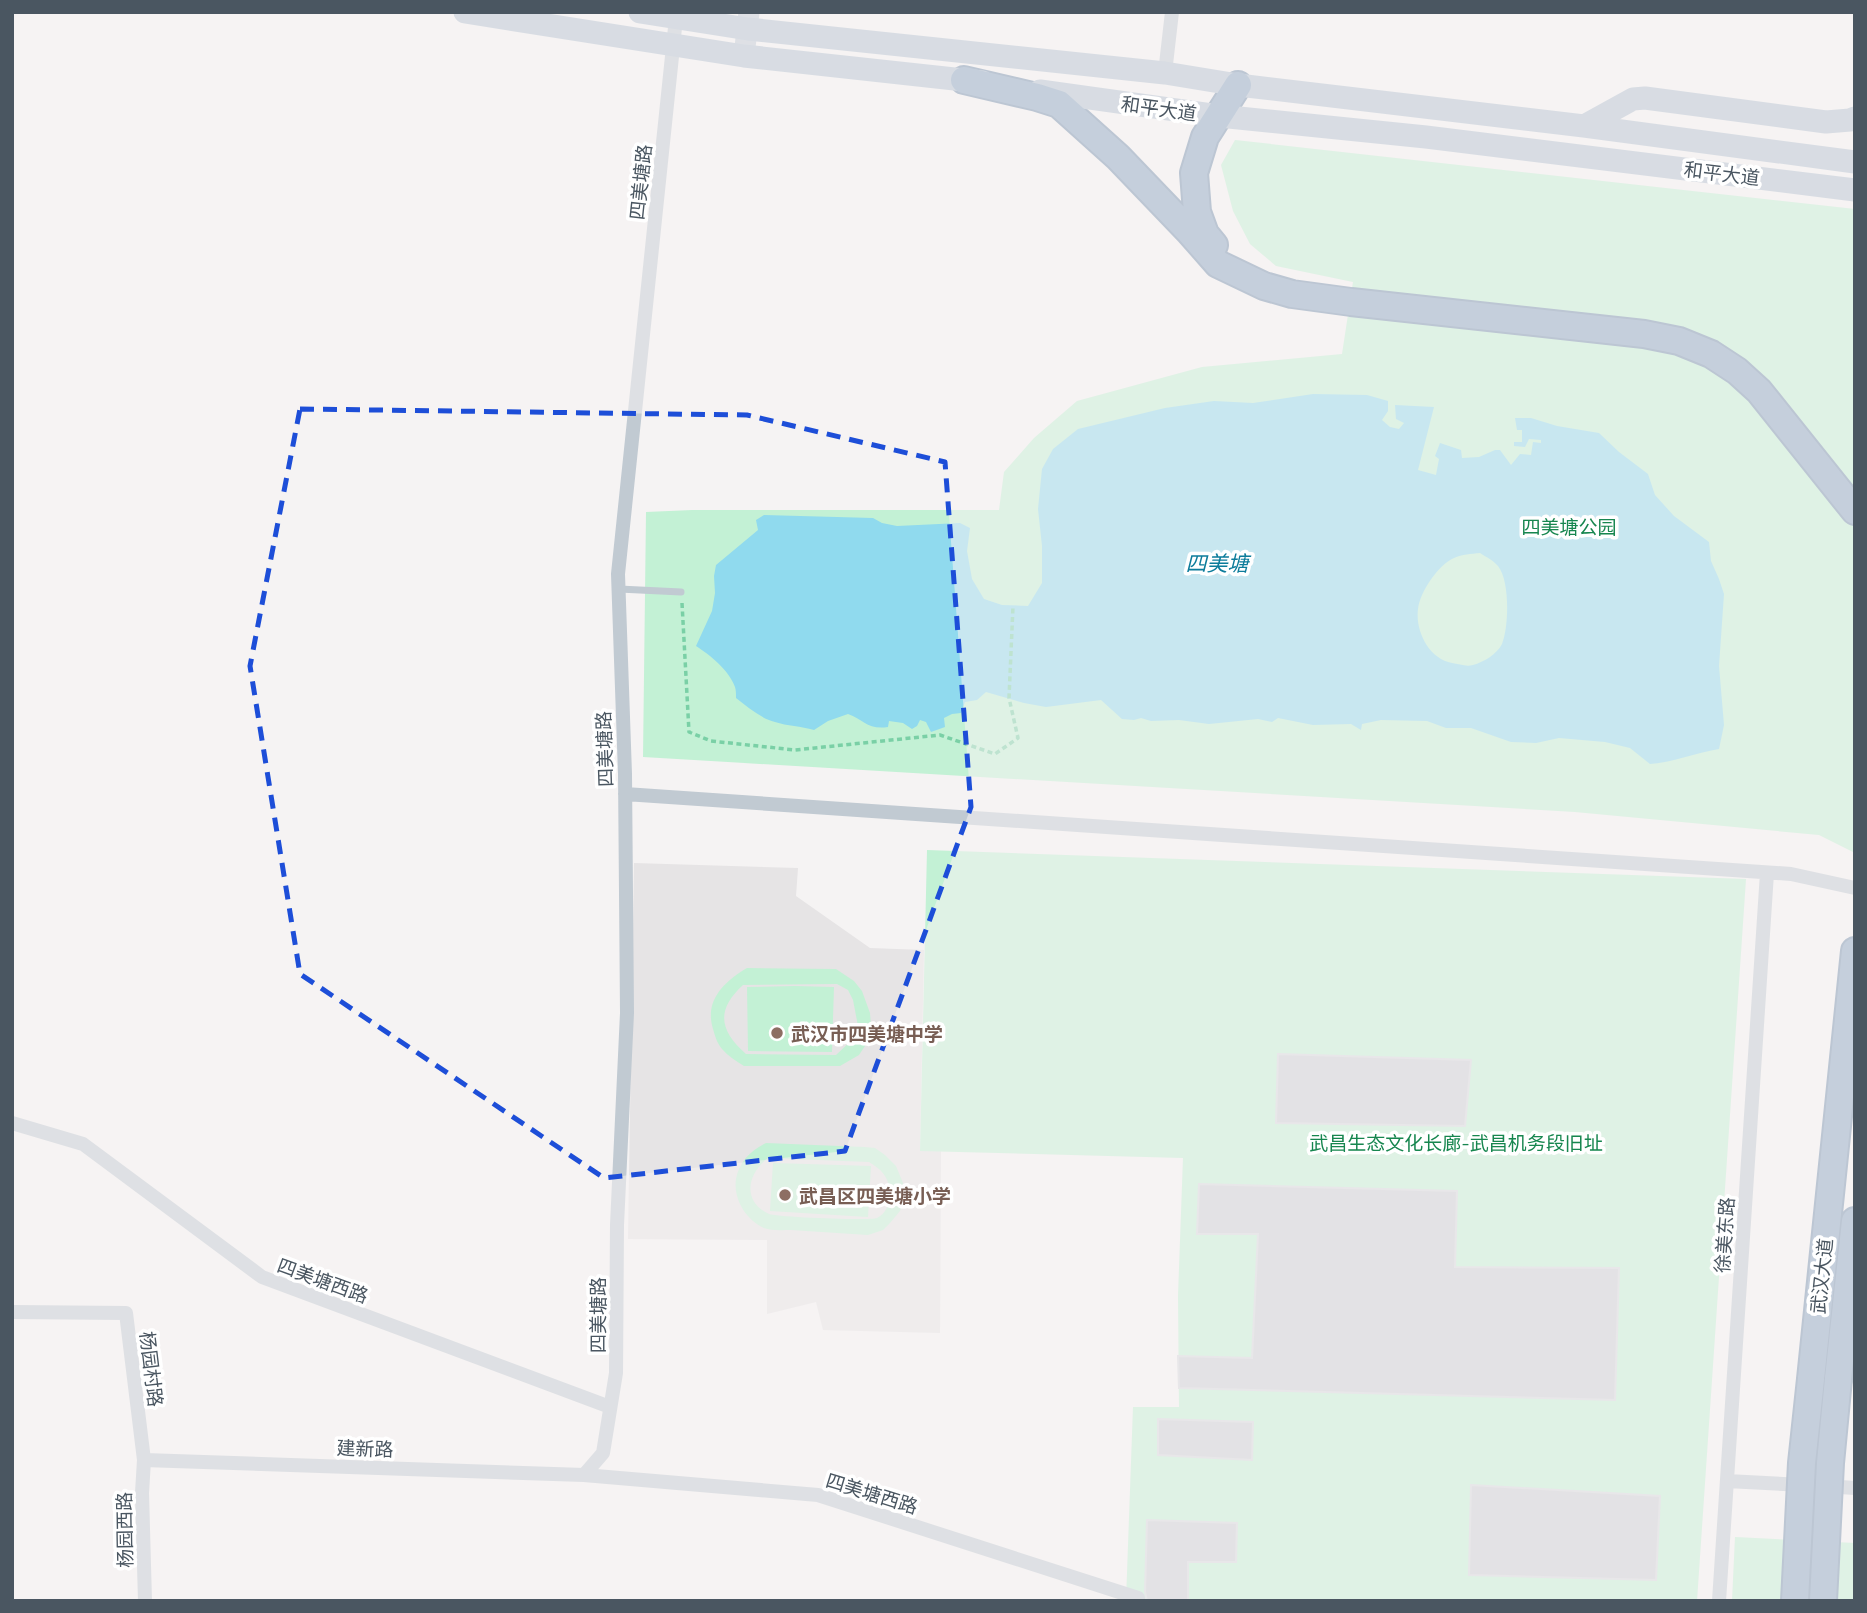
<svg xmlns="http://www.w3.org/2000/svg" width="1867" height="1613" viewBox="0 0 1867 1613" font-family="'Exo 2','Noto Sans SC',sans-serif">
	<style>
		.education { fill: #e6e4e5 }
		.green { fill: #c3f1d5; fill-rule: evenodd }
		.water { fill: #90daee; fill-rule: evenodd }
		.building { fill: #cdcfd5; stroke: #d7d9de; stroke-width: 2 }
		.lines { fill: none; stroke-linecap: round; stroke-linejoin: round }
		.highway-casing { stroke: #7690ad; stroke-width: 30 }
		.path { stroke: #7ad0a6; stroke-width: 3.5; stroke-dasharray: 5 3.5; stroke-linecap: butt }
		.lane { stroke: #c1cad2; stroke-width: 7 }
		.street { stroke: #c1cad2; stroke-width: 14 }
		.secondary { stroke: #c1cbd6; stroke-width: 21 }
		.primary { stroke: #b3c2d1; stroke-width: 23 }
		.highway { stroke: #8ba5c1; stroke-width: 26 }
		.highway-bridge-casing { stroke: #7690ad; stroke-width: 30; stroke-linecap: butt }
		.highway-bridge { stroke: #8ba5c1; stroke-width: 26 }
		.marked { fill: none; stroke: #1d4ed8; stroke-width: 5; stroke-dasharray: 14 9; stroke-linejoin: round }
		.education-dot { fill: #8d6e63; stroke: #fff; stroke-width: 2.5 }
		.labels { text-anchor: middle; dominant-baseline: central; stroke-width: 7; stroke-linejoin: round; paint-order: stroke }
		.street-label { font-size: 19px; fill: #4a5661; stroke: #fff }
		.park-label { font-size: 19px; fill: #17864f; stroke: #fff }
		.education-label { font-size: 19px; font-weight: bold; fill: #785e54; stroke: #fff; text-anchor: start }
		.water-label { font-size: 21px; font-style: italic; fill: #0c7c9b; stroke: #fff }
	</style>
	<rect width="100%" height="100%" fill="#f5f3f3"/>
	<path class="education" d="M634 863 798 868 796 896 870 948 924 950 920 1150 941 1151 940 1333 823 1330 816 1302 767 1314V1240L628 1239Z"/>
	<path class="green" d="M1235 140 1855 209V853L1819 835 1575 812 643 757 646 512 692 510H999L1004 472 1034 438 1077 401 1202 367 1342 354 1353 282 1276 266 1250 244 1233 211 1221 165Z
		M927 850 1746 879 1697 1601H1126L1133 1407H1179L1178 1296 1183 1158 920 1151Z
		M747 968 836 969 854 981 862 991 870 1013 871 1026 865 1046 859 1055 840 1066H744C736 1061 728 1056 722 1049 717 1043 715 1036 713 1029 704 1000 725 981 747 968ZM837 984 848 990 853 1000 858 1026 855 1037 836 1055 746 1054C719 1030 716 1010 743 985Z
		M795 986 834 987 832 1052 748 1051 747 987Z
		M766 1143 864 1147 875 1148 885 1155 896 1166 903 1183 905 1199 900 1211 890 1223 883 1230 868 1235C842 1233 817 1232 791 1230 783 1230 771 1231 764 1228 746 1220 733 1199 736 1179 739 1162 751 1150 766 1143ZM768 1158 869 1162C881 1169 888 1176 890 1191 892 1200 886 1214 877 1218 869 1221 776 1217 769 1214 741 1201 748 1173 768 1158Z
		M773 1163 871 1166 868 1217 770 1211Z
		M1735 1537 1855 1543V1601H1732Z"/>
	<path class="water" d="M1313 394 1367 395 1388 401V411L1382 420 1390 427 1399 429 1404 423 1396 419 1395 405 1434 407 1418 470 1436 475 1439 459 1435 456 1440 443 1461 450 1462 458 1479 457 1495 450H1500L1511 465 1520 454 1531 455 1533 442 1541 443V440L1529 439 1525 447 1514 446V442H1522V430H1517L1515 418H1531L1557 426 1599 433 1619 452 1648 474 1655 495 1674 516 1709 542 1711 561 1719 579 1724 594 1719 666 1724 725 1719 749C1695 753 1674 762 1650 764L1630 748 1605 742 1559 738 1536 743 1511 742 1471 728H1446L1427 721 1381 720 1362 724 1361 730 1351 724 1313 725 1278 718 1272 722 1258 719 1209 724 1179 720 1151 721 1141 718 1134 720 1122 719 1101 700 1046 707 1024 703 986 692 977 700 965 702 961 713 952 714 944 718 945 727 931 732 926 722 920 720 917 726 912 729 903 723 889 721 888 727C868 730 864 720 848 714L828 721 814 730C801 726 787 726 775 722 760 718 748 707 736 698 736 694 736 690 735 687 729 670 710 655 696 646L712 611 715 593 714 576 716 565 758 530 756 520 764 515 873 518 882 523 897 526 960 523 970 528 967 551 972 579 984 599 1002 605 1028 606 1042 583V546L1038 509 1042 469 1053 449 1078 429 1165 408 1214 401 1253 403ZM1480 553C1486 557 1493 560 1498 566 1510 581 1509 626 1502 644 1497 654 1484 662 1473 665 1466 667 1459 664 1452 663 1429 659 1415 631 1418 609 1420 592 1438 565 1454 558 1462 554 1471 554 1480 553Z"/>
	<path class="building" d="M1278 1054 1471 1060 1465 1126 1276 1123Z
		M1199 1184 1457 1191 1455 1267 1619 1268 1615 1400 1179 1388 1178 1356 1252 1358 1258 1234H1197Z
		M1158 1419 1253 1422 1252 1460 1158 1455Z
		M1471 1485 1660 1496 1656 1580 1469 1575Z
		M1147 1520 1237 1523 1236 1562H1188V1601H1147L1145 1592Z"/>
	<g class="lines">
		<g class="highway-casing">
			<path id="highway" d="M964 80 1037 97 1059 104 1118 157 1189 231 1218 264 1264 286 1292 294 1351 302 1644 334 1679 341 1711 354 1737 371 1759 391 1855 511
				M1214 245 1205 234 1197 212 1194 173 1205 137 1238 85
				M1811 1379 1855 951
				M1838 1379 1855 1221"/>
		</g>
		<path class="path" d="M682 603 689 732 711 741 795 750 940 735 995 754 1018 738 1009 698 1013 606"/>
		<path class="lane" d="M619 589 681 592"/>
		<path class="street" d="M1165 73 1172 12
			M625 794 1791 874 1855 888
			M12 1123 83 1144 262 1277 610 1407
			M12 1312 126 1313 144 1460 142 1493 145 1601
			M144 1460 584 1475 818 1495 1138 1598
			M584 1475 603 1453 616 1373 617 1225 627 1013 625 774 618 574 676 18
			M1727 1481 1804 1485
			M1825 1486 1855 1488
			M1719 1601 1767 873"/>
		<path class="secondary" d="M744 56 749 12"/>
		<path class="primary" d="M465 12 744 56 982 82
			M640 12 748 29 1165 73 1238 85 1584 126 1855 162
			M1040 91 1219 116 1426 137 1855 190
			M1584 126 1633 99 1645 98 1826 122 1850 120 1855 118"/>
		<use href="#highway" class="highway"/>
		<g class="highway-bridge-casing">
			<path id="highway-bridge" d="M1795 1601 1802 1463 1811 1379
				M1823 1601 1830 1463 1838 1379"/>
		</g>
		<use href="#highway-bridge" class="highway-bridge"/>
	</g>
	<path d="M0 0H1867V1613H0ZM300 409 747 415 945 462 971 807 845 1151 604 1178 300 974 250 666Z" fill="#f5f3f3" fill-opacity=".55" fill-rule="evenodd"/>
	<path class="marked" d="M300 409 747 415 945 462 971 807 845 1151 604 1178 300 974 250 666Z"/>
	<g class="education-dot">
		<circle cx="777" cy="1033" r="7"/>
		<circle cx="785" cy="1195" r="7"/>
	</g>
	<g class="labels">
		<g class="street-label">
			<text transform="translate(1159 108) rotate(8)">和平大道</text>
			<text transform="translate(1722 173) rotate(7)">和平大道</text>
			<text transform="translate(640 182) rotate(-84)">四美塘路</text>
			<text transform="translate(604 749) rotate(-92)">四美塘路</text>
			<text transform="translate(1724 1235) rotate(-86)">徐美东路</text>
			<text transform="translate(1821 1276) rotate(-84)">武汉大道</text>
			<text transform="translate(323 1280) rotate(20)">四美塘西路</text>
			<text transform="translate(597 1315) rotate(-90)">四美塘路</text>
			<text transform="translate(152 1369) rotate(83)">杨园村路</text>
			<text transform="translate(365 1448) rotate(2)">建新路</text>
			<text transform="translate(872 1493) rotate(17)">四美塘西路</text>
			<text transform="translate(124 1530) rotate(-91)">杨园西路</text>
		</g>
		<g class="park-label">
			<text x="1569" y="526">四美塘公园</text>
			<text x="1456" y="1142">武昌生态文化长廊-武昌机务段旧址</text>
		</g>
		<g class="education-label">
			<text x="791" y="1033">武汉市四美塘中学</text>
			<text x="799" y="1195">武昌区四美塘小学</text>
		</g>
		<g class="water-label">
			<text x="1217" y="562">四美塘</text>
		</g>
	</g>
	<rect width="1867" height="1613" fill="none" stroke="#4a5661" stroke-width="28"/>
</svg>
